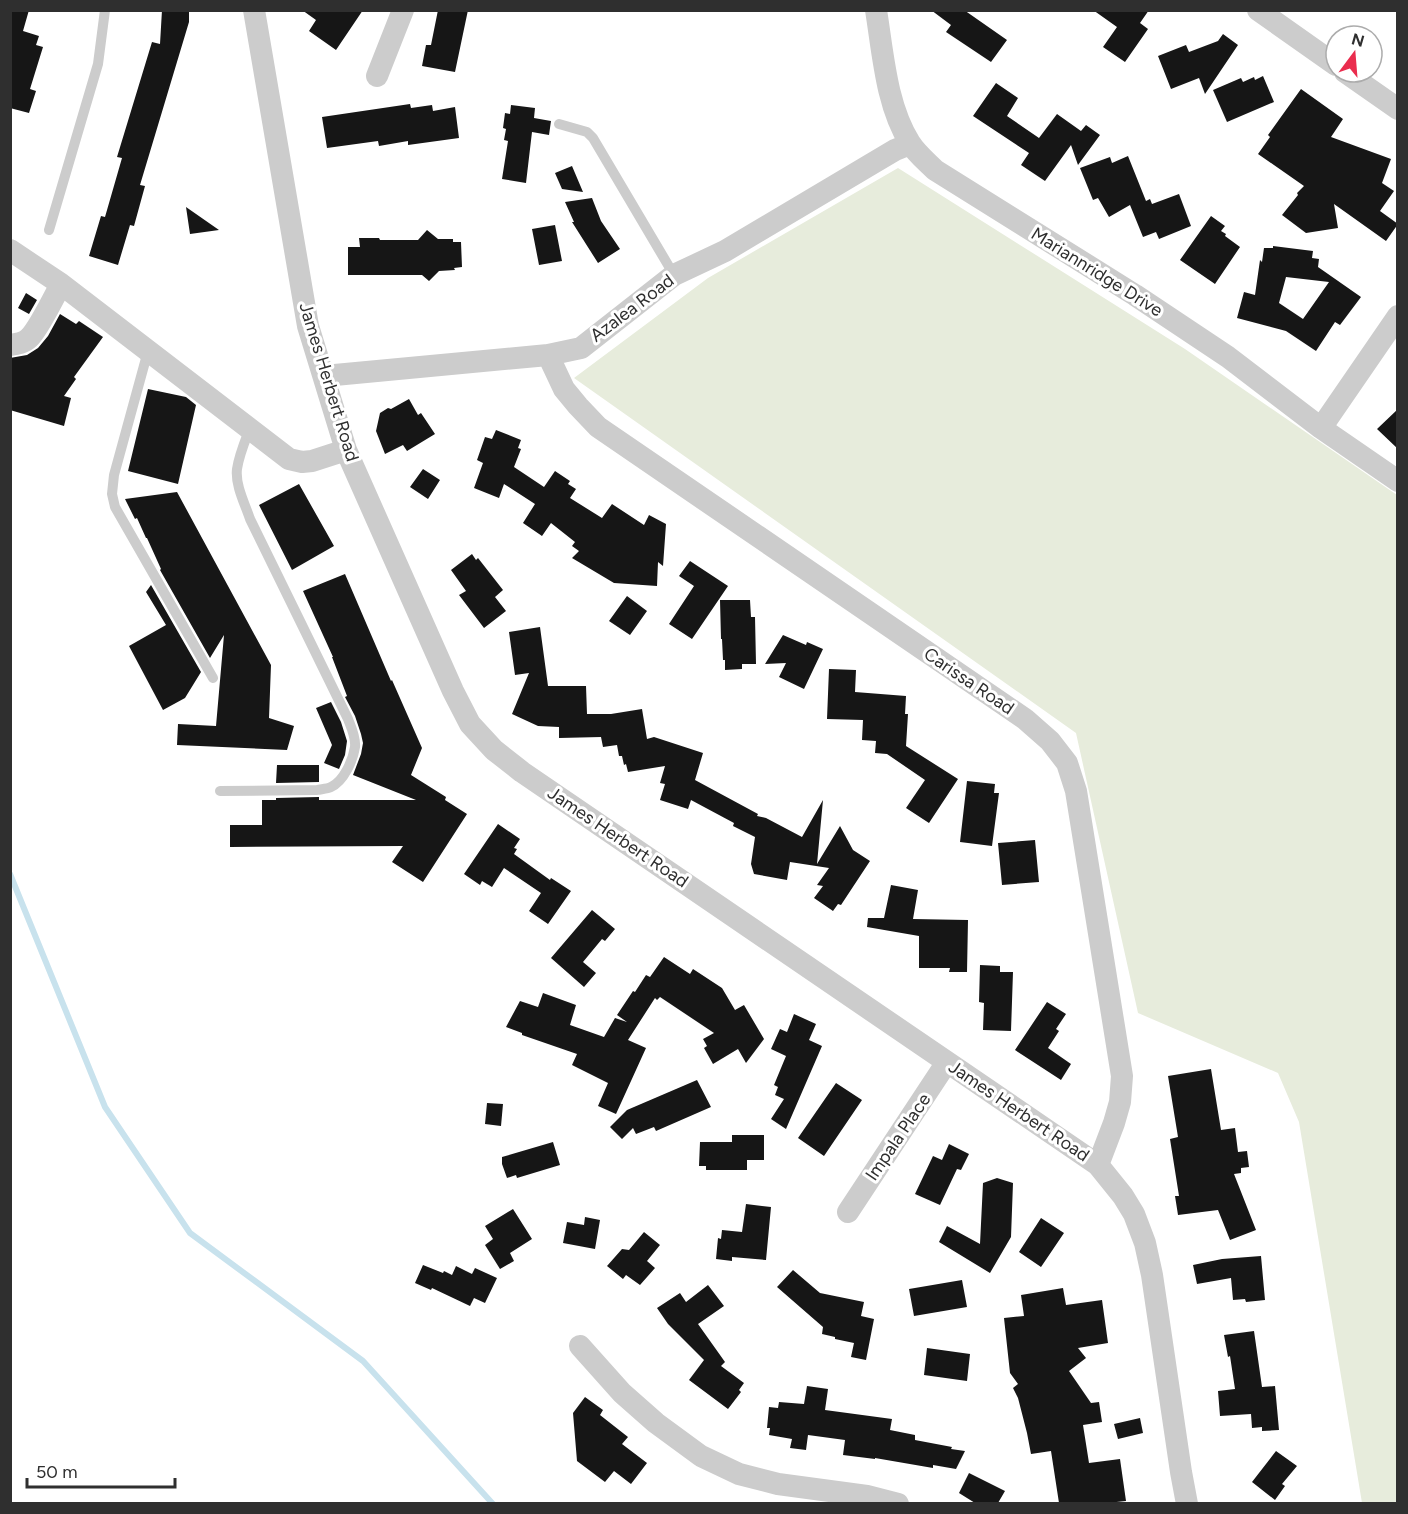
<svg xmlns="http://www.w3.org/2000/svg" width="1408" height="1514" viewBox="0 0 1408 1514" font-family="Figtree,sans-serif">
	<style>
		.green { fill: #e7ecdc }
		.lines { fill: none; stroke-linecap: round; stroke-linejoin: round }
		.stream { stroke: #c8e2ed; stroke-width: 6 }
		.building { fill: #161616; fill-rule: evenodd }
		.service { stroke: #ccc; stroke-width: 10 }
		.minor { stroke: #ccc; stroke-width: 22 }
		.labels { text-anchor: middle; dominant-baseline: central; stroke-width: 6; stroke-linejoin: round; paint-order: stroke }
		.street-label { font-size: 18px; fill: #2f2f2f; stroke: #fff }
	</style>
	<rect width="100%" height="100%" fill="#fff"/>
	<path class="green" d="M898 168 1185 349 1397 495V1503H1362L1299 1122 1278 1073 1138 1013 1076 733 574 378 708 278Z"/>
	<g class="lines">
		<path class="stream" d="M10 874 105 1107 190 1233 363 1361 493 1504"/>
	</g>
	<path class="building" d="M10 10H29L23 31 39 36 36 45 43 47 30 89 36 91 29 113 10 108Z
		M162 10H189V22L140 185 145 186 134 226 130 225 118 265 89 256 101 216 105 217 122 158 117 157 152 42 160 44Z
		M302 10H363L336 50 309 31 316 20Z
		M438 10H468L455 72 422 66 426 45H431Z
		M931 10H964L1007 40 991 62 946 32 951 25Z
		M1093 10H1149L1140 23 1148 29 1125 62 1103 47 1117 27Z
		M1223 34 1238 45 1205 94 1199 78 1171 89 1158 56 1186 45 1189 52 1218 41Z
		M1263 76 1274 102 1227 122 1213 90 1241 78 1243 82 1254 77 1255 80Z
		M996 83 1018 98 1007 116 1039 138 1057 114 1081 131 1086 125 1100 135 1078 165 1071 145 1045 181 1021 165 1029 153 973 116Z
		M1301 89 1343 119 1331 137 1391 159 1382 183 1394 191 1380 211 1398 224 1386 241 1334 204 1338 228 1306 233 1282 215 1298 195 1297 193 1304 186 1258 154 1270 137 1268 135Z
		M410 104 411 108 432 105 433 111 455 107 459 138 408 145V141L379 146 378 141 327 148 322 117Z
		M511 105 535 108 534 118 551 121 549 135 532 132 526 183 502 179 508 141 504 140 506 129 503 128 505 113 510 114Z
		M1128 156 1146 201 1150 199 1152 204 1179 194 1191 226 1159 239 1156 232 1143 237 1130 205 1109 217 1098 198 1093 200 1080 168 1110 157 1112 163Z
		M572 166 583 192 562 189 555 173Z
		M592 198 601 221 620 249 598 263 572 222H574L565 202Z
		M186 207 219 230 190 234Z
		M1211 216 1225 226 1221 231 1226 234 1225 236 1240 247 1215 284 1180 260Z
		M555 225 562 261 539 265 532 229Z
		M427 230 438 239H453V242H461L462 267 454 268 455 270 439 271 429 281 422 275H348V247H360L359 238H379L380 240H418Z
		M1273 246 1313 251 1312 258 1319 259 1318 267 1361 297 1340 325 1335 322 1316 351 1286 331 1237 318 1244 292 1255 295 1260 260 1262 262 1264 248H1273ZM1286 277 1329 282 1303 319 1279 303Z
		M26 293 37 300 29 314 18 308Z
		M60 314 76 324 79 321 103 337 74 377 76 379 64 396 71 398 64 426 10 410V358L27 355 38 348 48 336Z
		M148 389 186 397 196 405 178 484 128 471Z
		M409 399 418 415 421 413 435 434 407 451 403 445 385 454 376 431 380 413 388 408 391 409Z
		M1398 409V449L1377 429Z
		M496 430 521 440 518 448 521 449 514 467 544 487 555 471 570 481 568 484 576 489 570 498 602 518 612 504 644 525 649 515 666 524 663 566 658 562 657 586 614 583 572 558 579 551 572 546 575 542 551 523 542 536 523 523 535 504 504 484 499 498 474 488 483 463 477 460 485 437 492 439Z
		M423 469 440 480 428 499 410 487Z
		M299 484 334 546 292 570 259 505Z
		M177 492 271 665 269 718 294 726 287 750 177 745 178 724 216 726 224 635 210 658 160 570 161 569 147 538H146L137 518 135 519 125 499Z
		M472 554 476 560 478 558 503 590 495 597 506 611 484 628 459 595 466 591 451 570Z
		M690 561 728 586 692 639 669 624 694 586 679 576Z
		M345 574 391 681 392 680 422 748 411 775 446 797 445 800 467 814 423 882 392 862 403 846 230 847V825H262V800H276V798L319 797V800H416L353 775 361 754 363 743 361 734 355 716 345 697 347 696 332 657H333L303 591Z
		M151 585 201 672 185 698 163 710 129 646 166 625 146 592Z
		M627 596 647 611 630 635 609 621Z
		M720 600H750L751 617H755L756 664H742V669L725 670V660H723L722 639H721Z
		M540 627 548 686H586L587 714H611L642 709 647 739 654 737 703 753 695 780 758 814 757 816 766 818 802 837 823 800 817 864 840 826 853 850 870 861 841 905 838 904 833 911 814 898 823 886 817 885 829 868 790 862 787 880 754 874 751 864 755 837 733 826 734 823 691 800 688 809 660 800 665 784 660 783 665 766 628 772 626 764 624 765 622 756H619L617 745 603 747 601 737 559 738V727L538 726 512 714 529 673 515 675 509 632Z
		M783 635 806 645 807 642 823 649 804 689 779 677 786 663 765 664Z
		M829 669 856 670 855 692 906 696 905 714H908L906 746 958 779 929 823 906 808 925 780 887 754 875 753 876 741 862 740 863 720 827 719Z
		M331 702 341 722 347 741 345 755 339 769 324 763 332 745 316 708Z
		M277 765H319V782L276 783Z
		M967 781 995 784 994 793H999L992 846 960 842Z
		M498 824 520 839 514 848 517 849 514 854 550 880 551 878 571 891 548 924 529 911 541 893 504 868 492 887 482 881 480 885 464 874Z
		M1035 840 1039 882 1002 885 998 843Z
		M891 885 918 890 913 919 968 920 967 972H949L950 968H919V936L867 927 868 918H884Z
		M592 910 615 929 605 941 602 939 583 962 596 973 584 987 551 958Z
		M664 957 690 974 693 969 722 988 735 1010 744 1005 764 1039 746 1063 738 1049 713 1064 704 1048 707 1046 703 1039 714 1033 660 997 657 1000 655 998 628 1040 646 1048 616 1114 598 1106 608 1083 572 1065 577 1054 522 1035V1033L506 1027 520 1001 538 1007 543 993 576 1005 570 1025 604 1037 615 1018 627 1022 617 1015 633 991 635 992 646 975 650 977Z
		M980 965 1000 966V972H1013L1011 1031 983 1030 984 1003 979 1002Z
		M1047 1002 1066 1014 1056 1029 1059 1031 1048 1048 1071 1064 1061 1080 1015 1050Z
		M794 1014 816 1024 809 1040 822 1046 786 1129 771 1119 784 1099 775 1095 778 1087 774 1085 786 1056 771 1049 780 1029 787 1032Z
		M1211 1069 1221 1130 1235 1128 1238 1152 1247 1151 1249 1167 1241 1168V1173L1234 1174 1256 1230 1230 1240 1218 1210 1178 1215 1175 1196H1179L1170 1139 1178 1137 1168 1076Z
		M697 1080 711 1107 656 1131 654 1127 636 1134 633 1128 622 1139 610 1127 627 1110Z
		M836 1083 862 1100 824 1156 798 1138Z
		M487 1103 503 1104 501 1126 485 1124Z
		M732 1135H764V1160H747V1170H706V1166H699L700 1142H732Z
		M553 1142 560 1165 517 1178 516 1175 507 1178 502 1164V1157Z
		M949 1144 969 1154 961 1170 957 1169 940 1205 915 1194 933 1156 942 1160Z
		M997 1178 1013 1183 1011 1237 990 1273 939 1242 947 1226 980 1244 983 1183Z
		M746 1204 771 1207 766 1260 732 1257V1261L716 1259 718 1238 721 1239 722 1230 742 1232Z
		M513 1209 532 1239 510 1253 514 1261 500 1269 485 1245 493 1239 485 1226Z
		M585 1217 600 1220 595 1249 563 1243 567 1222 584 1225Z
		M1041 1218 1064 1233 1041 1267 1019 1252Z
		M644 1232 660 1245 647 1261 655 1268 640 1285 626 1275 623 1279 607 1266 622 1249 629 1250Z
		M1261 1256 1265 1300 1246 1302 1245 1299 1233 1300 1231 1278 1197 1284 1193 1265 1222 1259Z
		M423 1265 443 1273 444 1271 452 1275 456 1266 472 1274 475 1268 497 1278 485 1303 474 1298 470 1306 432 1288 431 1290 415 1283Z
		M793 1270 820 1293 864 1302 861 1316 874 1319 866 1360 851 1357 854 1343 835 1339V1337L822 1334 823 1327 777 1287Z
		M962 1280 967 1307 914 1316 909 1289Z
		M708 1285 724 1306 698 1324 725 1362 721 1366 744 1383 739 1390 741 1392 728 1409 689 1380 704 1360 668 1324 657 1308 680 1293 686 1302Z
		M1063 1288 1066 1305 1102 1300 1108 1343 1078 1348 1086 1358 1069 1371 1091 1403 1099 1402 1102 1422 1083 1425 1089 1463 1120 1459 1126 1501 1107 1503H1059L1051 1451 1031 1454 1027 1433 1018 1398 1013 1388 1018 1384 1010 1373 1004 1318 1024 1316 1021 1295Z
		M1254 1331 1262 1387 1275 1386 1279 1430 1262 1431V1427L1252 1428 1251 1414 1220 1416 1218 1391 1235 1389 1230 1356 1228 1357 1224 1335Z
		M927 1348 970 1354 967 1381 924 1375Z
		M807 1386 828 1389 825 1410 892 1419 890 1430 915 1435V1440L952 1447 951 1449 965 1451 956 1469 933 1465V1468L875 1458V1459L843 1455 845 1440 808 1435 806 1450 790 1448 792 1439 769 1435 770 1428H767L769 1407 778 1408 779 1402 804 1404Z
		M585 1397 603 1410 600 1415 628 1437 622 1444 647 1463 631 1484 614 1471 605 1482 577 1461 573 1413Z
		M1140 1418 1143 1433 1118 1439 1114 1424Z
		M1276 1451 1297 1466 1282 1484 1285 1486 1275 1500 1252 1482Z
		M969 1473 1005 1491 998 1503H975L959 1493Z"/>
	<g class="lines">
		<path class="service" d="M559 124 587 132 593 138 674 275
			M49 230 98 64 105 10
			M148 351 114 475 112 494 115 507 213 678
			M220 791 317 790C321 789 327 789 331 787 344 781 353 760 355 747 356 737 351 727 348 719L250 519C245 504 235 485 237 469 239 455 245 441 250 428"/>
		<path class="minor" d="M254 10 308 326 346 450 453 691 470 724 494 750 522 772 1098 1165 1123 1196 1134 1214 1145 1243 1152 1275 1181 1472 1187 1504
			M876 10C883 53 886 105 910 143 916 153 927 162 935 170L1135 295 1228 357 1321 428 1398 481
			M1258 10 1336 65
			M1345 72 1398 109
			M377 76 403 10
			M10 250 61 284 289 459 302 462 312 461 346 450
			M10 345C17 344 24 343 29 338 38 330 54 297 61 284
			M548 355 564 389 578 406 598 427 1025 719 1050 741 1067 763 1076 791 1122 1076 1120 1102 1114 1123 1098 1165
			M324 376 548 355 581 348 674 275 725 251 895 150 910 144
			M1321 428 1398 316
			M848 1212 947 1062
			M580 1346 622 1393 656 1423 701 1456 739 1474 778 1484 867 1496 898 1504"/>
	</g>
	<g class="labels">
		<g class="street-label">
			<text transform="translate(1097 272) rotate(32)">Mariannridge Drive</text>
			<text transform="translate(632 308) rotate(-37)">Azalea Road</text>
			<text transform="translate(329 382) rotate(73)">James Herbert Road</text>
			<text transform="translate(969 681) rotate(34)">Carissa Road</text>
			<text transform="translate(618 837) rotate(34)">James Herbert Road</text>
			<text transform="translate(1019 1111) rotate(34)">James Herbert Road</text>
			<text transform="translate(898 1137) rotate(-56)">Impala Place</text>
		</g>
	</g>
	<rect width="1408" height="1514" fill="none" stroke="#2f2f2f" stroke-width="24"/>
	<g transform="translate(1354 54) rotate(16)"><circle r="28" fill="#ffffff" stroke="#acacac" stroke-width="1.5"/>
	<path d="M0-4.5L10 22L0 15L-10 22Z" fill="#ea2d4e"/>
	<text y="-9" font-size="16" font-weight="bold" text-anchor="middle" fill="#2f2f2f">N</text>
	</g>
	<path d="M27 1478v9h148v-9" fill="none" stroke="#2f2f2f" stroke-width="3"/>
	<text x="36" y="1478" font-size="18" fill="#2f2f2f" stroke="#ffffff" stroke-width="4.5" paint-order="stroke">50 m</text>
</svg>
